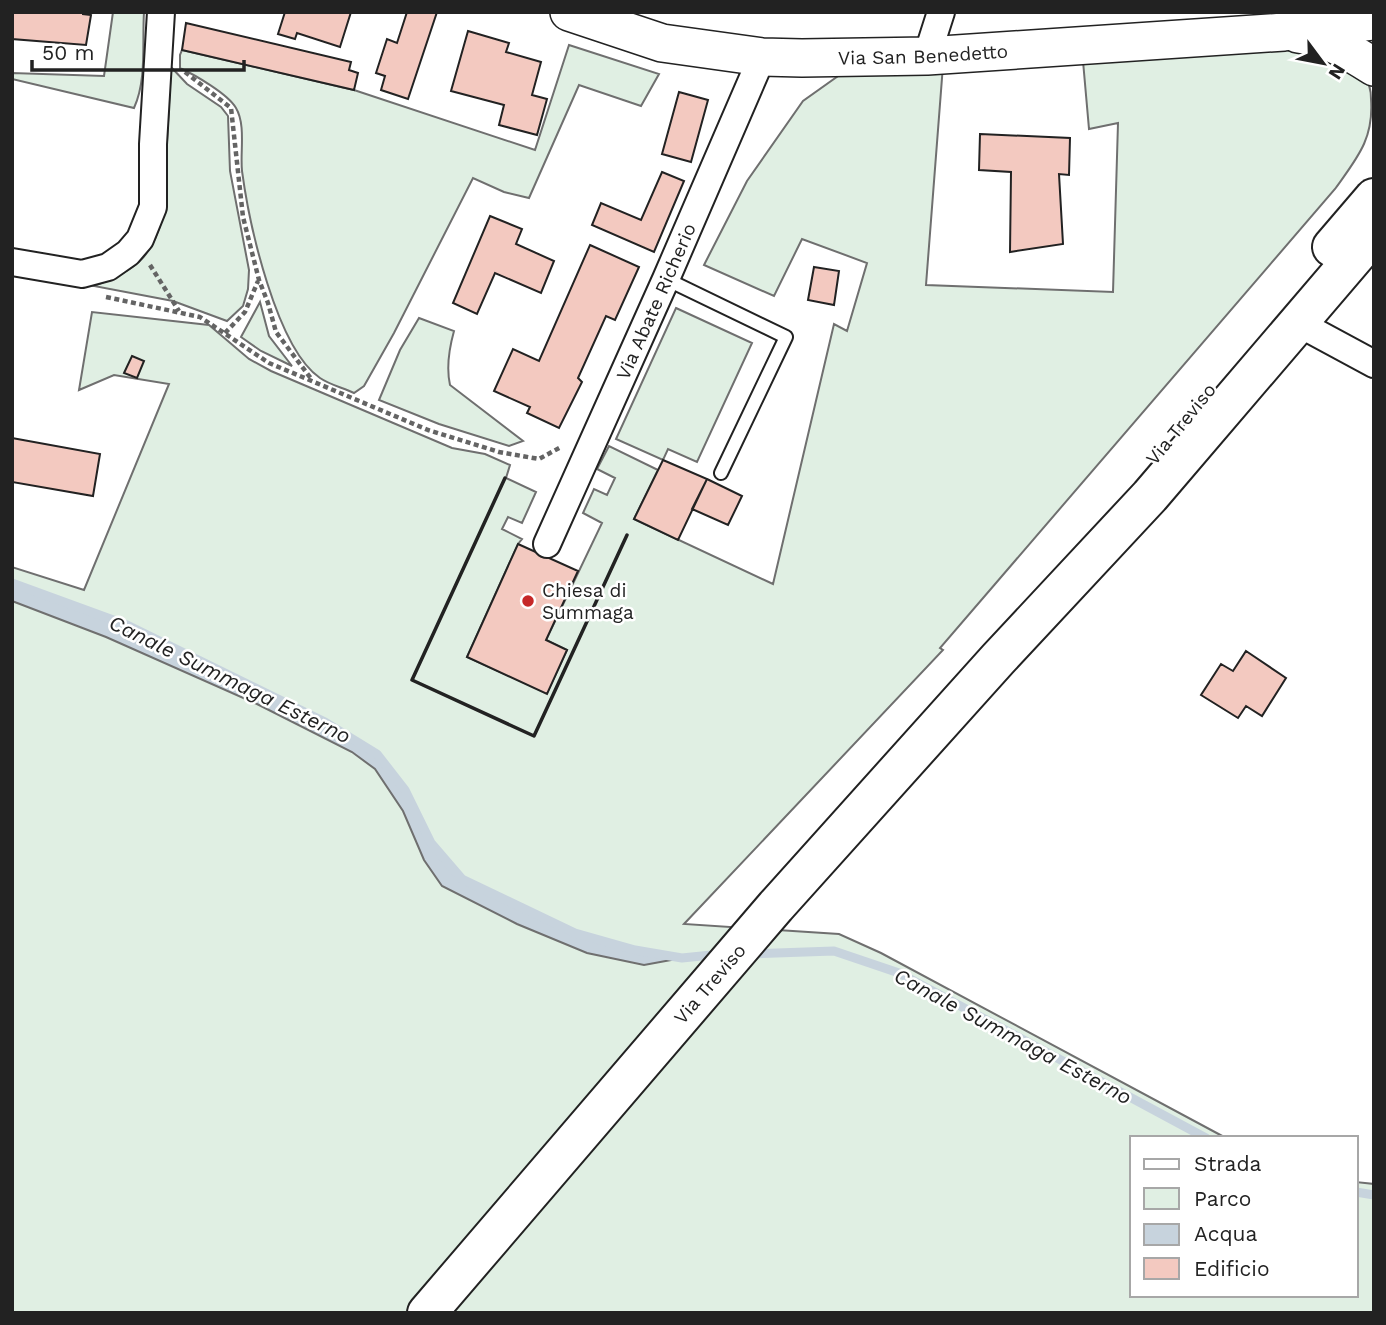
<svg xmlns="http://www.w3.org/2000/svg" width="1386" height="1325" viewBox="0 0 1386 1325" font-family="'Work Sans',sans-serif">
	<style>
		.green { fill: #e0efe3; stroke: #6f6f6f; stroke-width: 2 }
		.water { fill: #c7d3dd; stroke: #6f6f6f; stroke-width: 2 }
		.lines { fill: none; stroke-linecap: round; stroke-linejoin: round }
		.stream { stroke: #c7d3dd; stroke-width: 9 }
		.building { fill: #f3c9c0; stroke: #222; stroke-width: 2 }
		.lane-casing { stroke: #222; stroke-width: 16 }
		.street-casing { stroke: #222; stroke-width: 30 }
		.secondary-casing { stroke: #222; stroke-width: 40 }
		.primary-casing { stroke: #222; stroke-width: 42 }
		.path { stroke: #646464; stroke-width: 4.5; stroke-dasharray: 5 3.5; stroke-linecap: butt }
		.lane { stroke: #fff; stroke-width: 12 }
		.street { stroke: #fff; stroke-width: 26 }
		.secondary { stroke: #fff; stroke-width: 37 }
		.primary { stroke: #fff; stroke-width: 38 }
		.wall { stroke: #222; stroke-width: 3.5 }
		.poi-dot { fill: #c62828; stroke: #fff; stroke-width: 2.5 }
		.labels { text-anchor: middle; dominant-baseline: central; stroke-width: 5; stroke-linejoin: round; paint-order: stroke }
		.street-label { font-size: 19px; fill: #222; stroke: #fff }
		.poi-label { font-size: 19px; fill: #222; stroke: #fff; text-anchor: start }
		.water-label { font-size: 21px; font-style: italic; fill: #222; stroke: #fff }
	</style>
	<rect width="100%" height="100%" fill="#fff"/>
	<path class="green" d="M113 12H144C142 43 147 80 134 108L12 79V73L104 76Z
		M1309 43C1325 54 1351 66 1365 79 1370 84 1371 93 1371 99 1374 139 1357 158 1335 189L940 648 943 650 684 924 839 934 881 953 1226 1138H1132V1295H1356V1182L1374 1184V1313H12V567L84 590 169 384 114 375 79 390 92 312 209 325 249 359 271 371 452 448 485 454 510 465 506 478 536 492 522 523 508 517 502 529 522 539 518 544 467 657 547 693 567 650 546 640 602 523 583 513 594 489 607 495 615 478 597 469 609 446 658 470 634 519 773 584 834 324 847 331 867 263 802 239 774 296 704 265 747 181 803 101 841 74 943 65 926 285 1113 292 1118 123 1089 129 1083 61Z
		M569 45 659 74 641 106 579 85 529 198 504 192 473 178 394 333 364 386 354 393C344 388 330 385 320 378 276 348 249 223 242 171 240 152 246 125 236 108 228 94 195 75 180 68V55L182 50 354 90 535 150Z
		M171 67 187 84 221 107 228 116 230 171 249 270 248 289 243 306 227 321 173 301 94 286C135 271 152 258 163 216Z
		M260 302 269 336 292 366 261 351 241 337Z
		M676 308 752 343 697 462 668 449 663 460 616 439Z
		M419 318 454 331C449 349 446 367 450 385L523 441 509 446 439 424 379 400 400 350Z"/>
	<path class="water" d="M12 583 127 625 325 722 377 754 405 790 431 843 462 879 575 933 635 950 682 958 644 965 587 953 517 924 442 886 424 860 403 811 375 769 352 752 257 704 106 637 12 601Z"/>
	<g class="lines">
		<path class="stream" d="M12 583 127 625 325 722 377 754 405 790 431 843 462 879 575 933 635 950 682 958 721 954
			M749 954 834 951 899 973 1206 1138
			M1356 1192 1374 1195"/>
	</g>
	<path class="building" d="M12 12H83V14L91 15 86 45 12 39Z
		M285 12H351L340 47 297 33 295 39 278 34Z
		M407 12H437L408 99 381 90 385 76 376 73 387 39 397 43Z
		M186 23 351 62 349 70 358 73 354 90 182 50Z
		M468 31 509 43 506 52 541 62 532 95 547 99 537 135 499 125 504 105 451 91Z
		M679 92 708 100 691 162 662 154Z
		M980 134 1070 138 1069 175 1059 174 1063 244 1010 252 1011 172 979 170Z
		M662 172 684 181 654 252 592 225 601 203 641 220Z
		M490 216 522 229 516 244 554 261 541 293 495 273 477 314 453 303Z
		M590 245 639 267 615 320 606 316 578 378 582 382 559 428 527 413 530 407 494 391 513 349 539 361Z
		M814 267 839 271 834 305 808 300Z
		M132 356 144 361 137 378 124 373Z
		M12 438 100 454 93 496 12 482Z
		M663 460 707 479 678 540 634 519Z
		M707 479 742 496 728 525 692 509Z
		M518 544 578 571 546 640 567 650 547 694 467 657Z
		M1246 651 1286 678 1262 716 1246 706 1238 718 1201 695 1221 664 1233 671Z"/>
	<g class="lines">
		<g class="lane-casing">
			<path id="lane" d="M666 279 786 337 721 473"/>
		</g>
		<g class="street-casing">
			<g id="street">
				<path d="M927 56 941 12"/>
				<path d="M12 262 82 274 108 267 128 253 140 239 153 207V144L161 12"/>
				<path d="M1298 323 1374 364"/>
				<path id="s1" d="M547 544 666 279 762 57"/>
			</g>
		</g>
		<g class="secondary-casing">
			<g id="secondary">
				<path id="s2" d="M569 12 662 43 762 57 802 58 927 56 1284 32 1374 21"/>
				<path d="M1298 34C1328 38 1349 51 1374 67"/>
			</g>
		</g>
		<g class="primary-casing">
			<g id="primary">
				<path d="M1332 247 1374 198"/>
				<path id="s3" d="M427 1313 776 906 998 659 1150 496 1374 234"/>
			</g>
		</g>
		<path class="path" d="M185 72 231 108 243 217 259 280 268 303 276 332 312 380
			M150 265 179 311
			M106 297 200 317 269 363 428 430 499 452 539 459 561 447
			M225 333 245 312 258 281"/>
		<use href="#lane" class="lane"/>
		<use href="#street" class="street"/>
		<use href="#secondary" class="secondary"/>
		<use href="#primary" class="primary"/>
		<path class="wall" d="M505 478 412 680 534 736 627 535"/>
	</g>
	<circle class="poi-dot" cx="528" cy="601" r="7"/>
	<g class="labels">
		<g class="street-label">
			<text stroke="none"><textPath href="#s2" startOffset="360">Via San Benedetto</textPath></text>
			<text stroke="none"><textPath href="#s1" startOffset="266">Via Abate Richerio</textPath></text>
			<text transform="translate(1181 424) rotate(-51)">Via Treviso</text>
			<text stroke="none"><textPath href="#s3" startOffset="434">Via Treviso</textPath></text>
		</g>
		<g class="poi-label">
			<text x="542" y="590">Chiesa di<tspan x="542" dy="22">Summaga</tspan></text>
		</g>
		<g class="water-label">
			<text transform="translate(230 679) rotate(26)">Canale Summaga Esterno</text>
			<text transform="translate(1013 1036) rotate(28)">Canale Summaga Esterno</text>
		</g>
	</g>
	<rect width="1386" height="1325" fill="none" stroke="#222222" stroke-width="28"/>
	<rect x="1130" y="1136" width="228" height="161" fill="#ffffff" stroke="#a7a7a7" stroke-width="2"/>
	<rect x="1144" y="1159" width="35" height="10" fill="#ffffff" stroke="#a7a7a7" stroke-width="2"/>
	<text x="1194" y="1171" font-size="21" fill="#222222">Strada</text>
	<rect x="1144" y="1188" width="35" height="21" fill="#e0efe3" stroke="#a7a7a7" stroke-width="2"/>
	<text x="1194" y="1206" font-size="21" fill="#222222">Parco</text>
	<rect x="1144" y="1224" width="35" height="21" fill="#c7d3dd" stroke="#a7a7a7" stroke-width="2"/>
	<text x="1194" y="1241" font-size="21" fill="#222222">Acqua</text>
	<rect x="1144" y="1258" width="35" height="21" fill="#f3c9c0" stroke="#a7a7a7" stroke-width="2"/>
	<text x="1194" y="1276" font-size="21" fill="#222222">Edificio</text>
	<g transform="translate(1323 63) rotate(122)" stroke="#ffffff" stroke-width="5" paint-order="stroke">
	<path d="M0-5L12 26L0 18L-12 26Z" fill="#222222"/>
	<text y="-10" font-size="19" font-weight="bold" text-anchor="middle" fill="#222222">N</text>
	</g>
	<path d="M32 60v10h212v-10" fill="none" stroke="#222222" stroke-width="3.5"/>
	<text x="42" y="60" font-size="21" fill="#222222" stroke="#ffffff" stroke-width="5" paint-order="stroke">50 m</text>
</svg>
